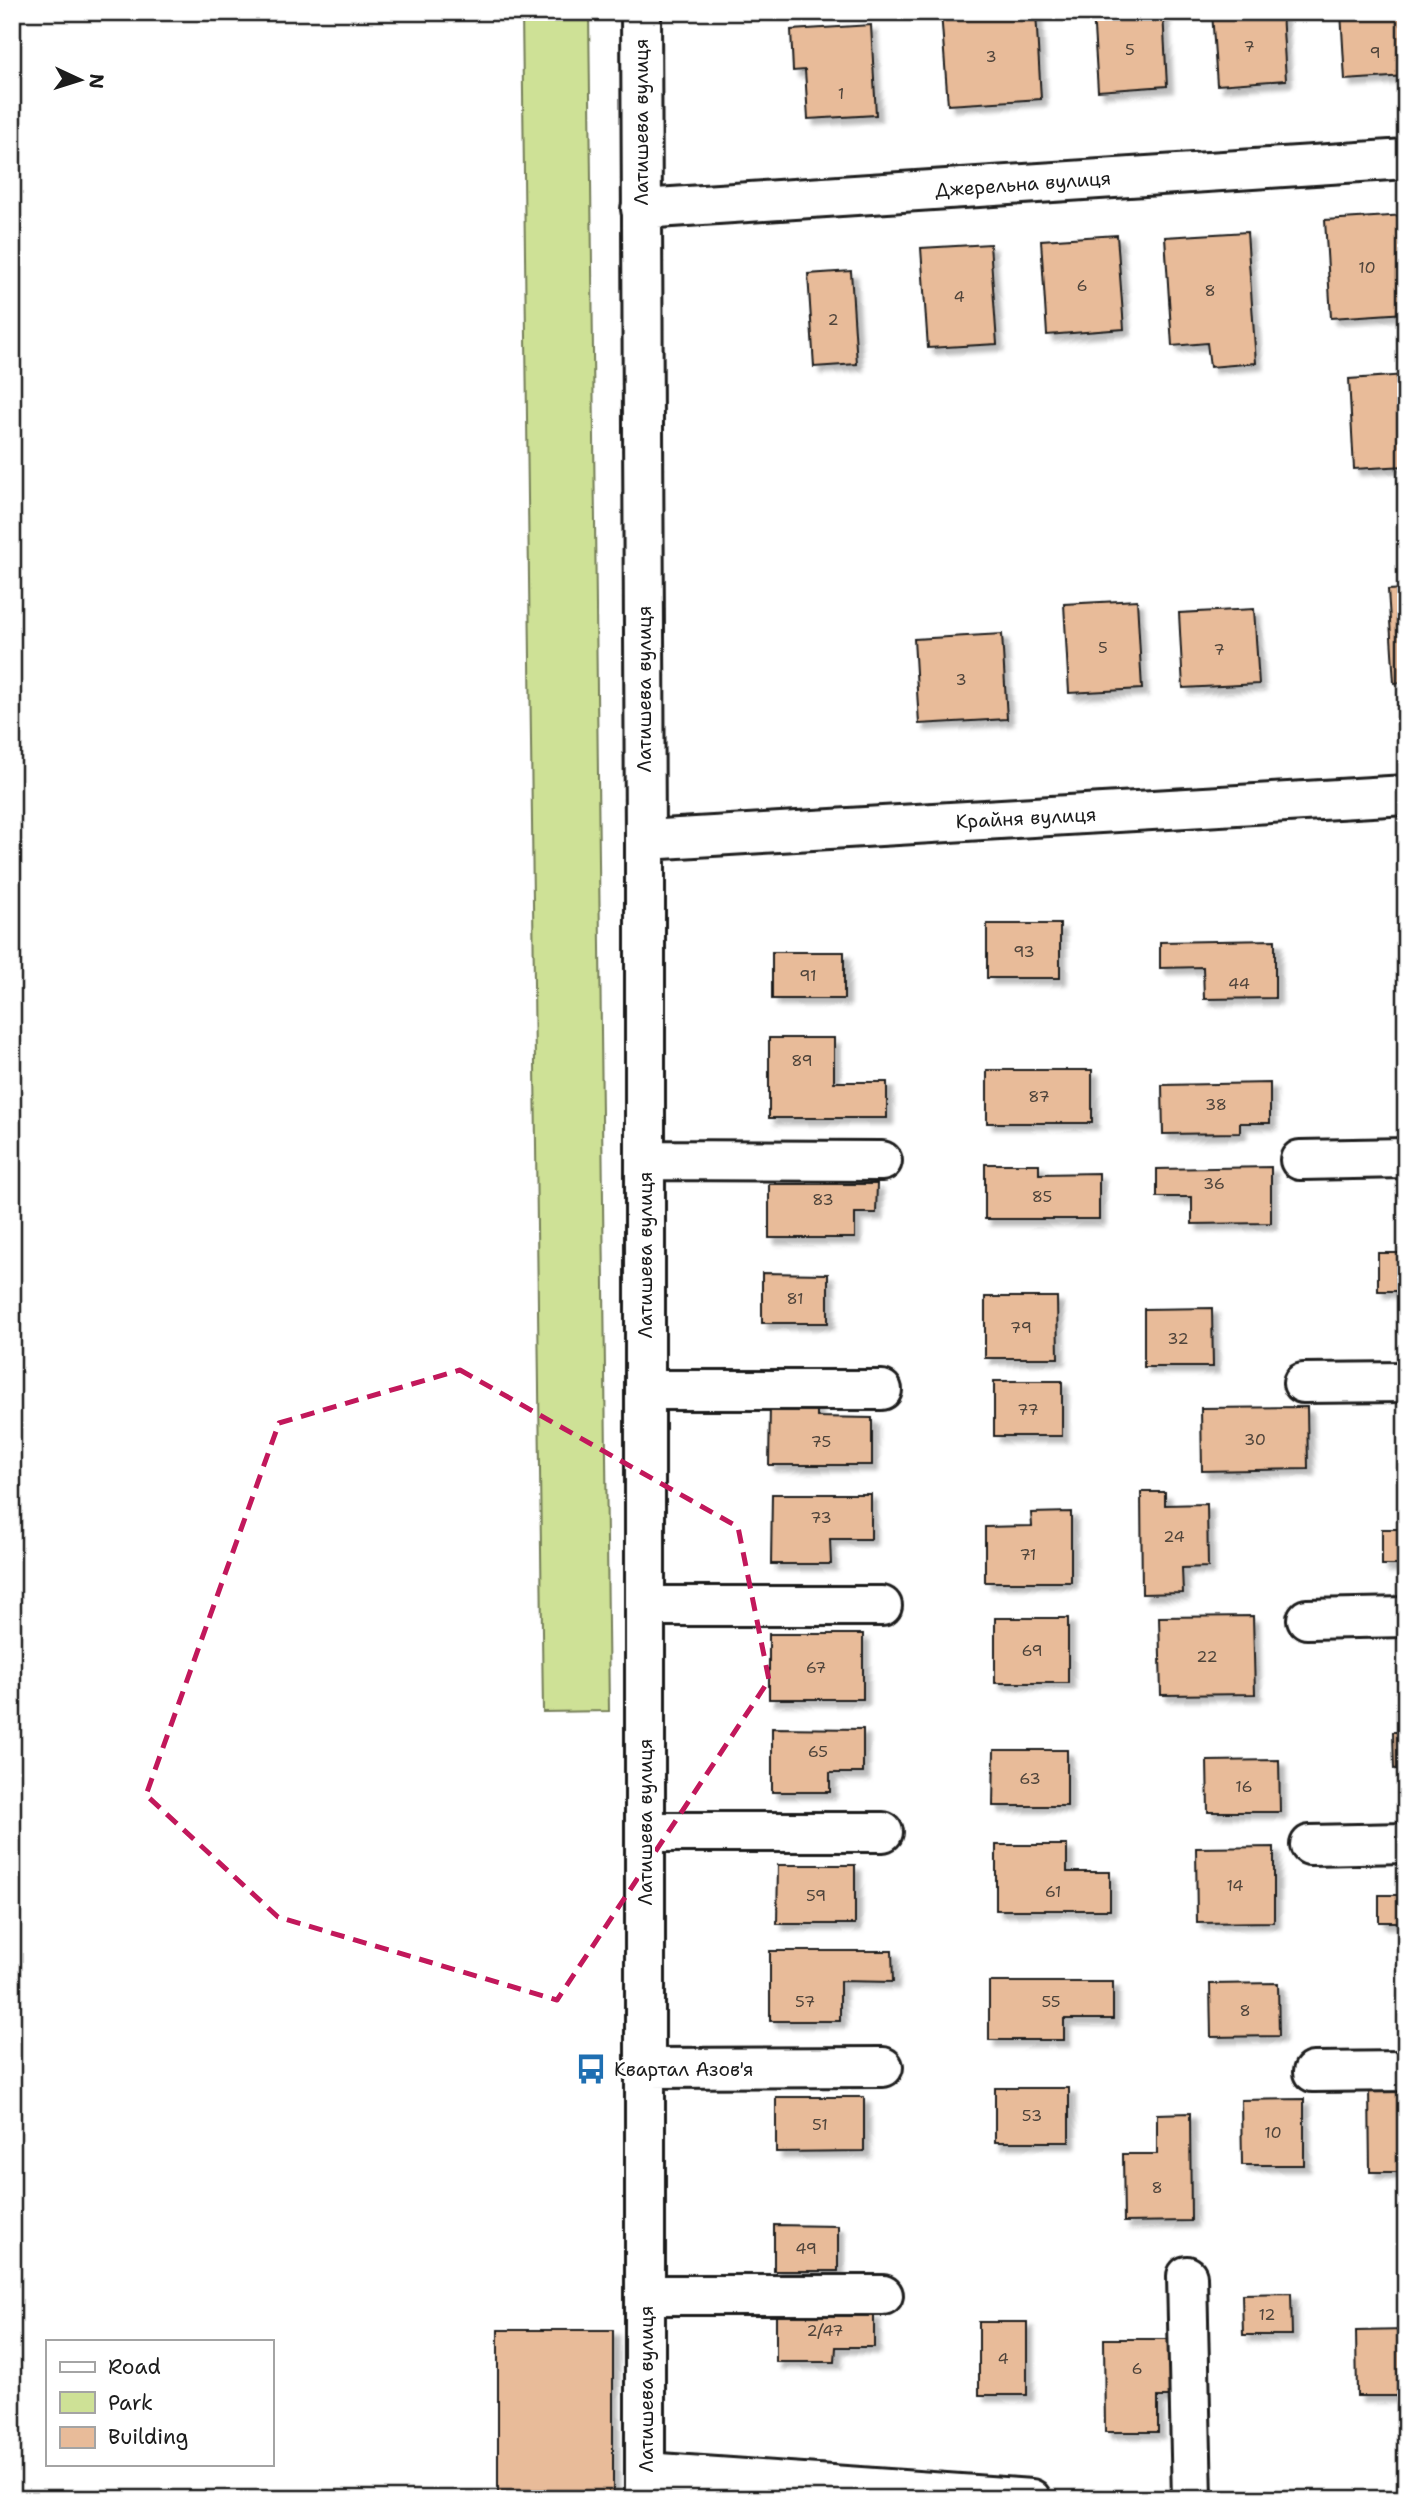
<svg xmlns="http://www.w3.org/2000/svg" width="1418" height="2511" viewBox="0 0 1418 2511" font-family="'Shantell Sans',sans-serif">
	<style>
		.green { fill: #cee196; stroke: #757e59; stroke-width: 2 }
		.building { fill: #e8bb99; stroke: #1c1c1c; stroke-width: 2; filter: url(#shadow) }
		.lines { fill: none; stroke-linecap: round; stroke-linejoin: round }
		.minor-casing { stroke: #1c1c1c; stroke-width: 44 }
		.minor { stroke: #fff; stroke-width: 38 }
		.marked { fill: none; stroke: #c2185b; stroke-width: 5; stroke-dasharray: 14 9; stroke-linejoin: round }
		.labels { text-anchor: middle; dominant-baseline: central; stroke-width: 6; stroke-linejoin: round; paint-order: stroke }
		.number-label { font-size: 16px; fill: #4f443b }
		.street-label { font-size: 19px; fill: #1c1c1c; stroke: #fff }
		.poi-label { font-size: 19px; fill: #1c1c1c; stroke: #fff; text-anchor: start }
	</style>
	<defs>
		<filter id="shadow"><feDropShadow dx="6" dy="6" stdDeviation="2" flood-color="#0004"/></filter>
	</defs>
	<rect width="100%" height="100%" fill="#fff"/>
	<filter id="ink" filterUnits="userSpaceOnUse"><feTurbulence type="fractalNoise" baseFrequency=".0143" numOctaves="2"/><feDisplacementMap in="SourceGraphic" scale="14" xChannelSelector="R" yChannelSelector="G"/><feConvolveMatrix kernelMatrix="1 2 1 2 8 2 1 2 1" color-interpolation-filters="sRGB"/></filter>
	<g filter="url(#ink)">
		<path class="green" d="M522 12H589L609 1711 543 1712Z"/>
		<path class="building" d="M941 12H1036L1041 99 948 105Z
			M1093 12H1163L1167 86 1098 91Z
			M1212 12H1282L1286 80 1217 85Z
			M1341 12H1405L1406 76 1345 80Z
			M871 25 876 115 808 119 805 70 793 71 791 30Z
			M1406 215V313L1331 318 1325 220Z
			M1247 232 1256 363 1210 367 1207 343 1172 346 1165 237Z
			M1117 235 1124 329 1047 335 1041 240Z
			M990 244 997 344 928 348 921 248Z
			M851 271 857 364 814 367 808 274Z
			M1406 375V466L1354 469 1349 379Z
			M1406 589V682L1394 683 1388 590Z
			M1137 600 1142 689 1069 693 1064 604Z
			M1254 609 1259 684 1183 688 1179 613Z
			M1002 634 1007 719 919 724 914 639Z
			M987 924H1060V978H987Z
			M1275 940V998L1204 999 1203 967 1160 968V942Z
			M772 952H844V999H772Z
			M1403 957H1406V1009H1404Z
			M769 1038H834V1082H887V1118H769Z
			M1405 1051H1406V1131Z
			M987 1070H1092V1123H987Z
			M1270 1083V1123H1240V1133L1163 1134 1162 1085Z
			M985 1164H1039V1174L1099 1173V1219H985Z
			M1271 1167V1223L1192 1224V1197H1157V1169Z
			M769 1184H877L876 1213H855V1238H769Z
			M1378 1253H1406V1291H1378Z
			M762 1273 828 1274V1323H762Z
			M985 1297H1057L1058 1358H985Z
			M1212 1308 1213 1367H1144V1309Z
			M994 1381H1062V1436H994Z
			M770 1405 817 1406V1417L872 1418V1465H769Z
			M1307 1407 1308 1469 1202 1471 1201 1408Z
			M1141 1492H1165V1505L1207 1504 1208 1567 1182 1568 1183 1593 1142 1594Z
			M772 1494H871V1539H830L831 1564H771Z
			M1071 1512V1582H985V1527L1032 1526 1031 1513Z
			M1382 1529H1406V1565H1382Z
			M1253 1616 1255 1694 1161 1695 1159 1617Z
			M995 1618H1068V1683H995Z
			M769 1634H863V1699H769Z
			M1401 1649H1406V1695H1402Z
			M772 1728 863 1729V1773H830V1792H772Z
			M1393 1732H1406V1768L1394 1769Z
			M994 1750H1067V1806H993Z
			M1279 1760 1280 1812H1208L1207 1761Z
			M996 1845H1067V1872H1110V1910H996Z
			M1274 1847V1922L1197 1923 1196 1848Z
			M778 1865H855V1924H777Z
			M1379 1895H1406V1922H1379Z
			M770 1951H892L893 1982 840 1981V2021H770Z
			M989 1982H1113V2019H1064V2040H989Z
			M1278 1983 1279 2036 1211 2037 1210 1984Z
			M1369 2087H1406V2172H1370Z
			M995 2088H1069V2142H995Z
			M776 2097H864V2151L776 2152Z
			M1304 2099V2165H1242L1241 2100Z
			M1190 2113 1191 2221 1124 2222 1123 2154H1157V2114Z
			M774 2225 838 2226V2271H774Z
			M1291 2293 1292 2335H1243L1242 2294Z
			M776 2314H874V2347H836L835 2362H776Z
			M979 2322H1027V2395H979Z
			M498 2330H613V2499H498Z
			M1406 2330V2396H1357L1356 2331Z
			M1104 2339H1170V2397H1158V2432H1105Z"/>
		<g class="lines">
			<g class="minor-casing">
				<path id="minor" d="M641 12 645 840V2499
					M641 209 1406 159
					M645 840 1406 795
					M645 1160 882 1161
					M1300 1160 1406 1158
					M1303 1383 1406 1382
					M646 1390H882
					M645 1606H882
					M1307 1619 1406 1617
					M645 1832H883
					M1310 1845 1406 1843
					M646 2068 883 2067
					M1313 2072 1406 2071
					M1187 2276 1192 2499
					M646 2295H883
					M645 2472 1031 2499"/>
			</g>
			<use href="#minor" class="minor"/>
		</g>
	</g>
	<path class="marked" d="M460 1370 738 1527 769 1680 557 2000 278 1917 146 1795 279 1423Z"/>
	<defs>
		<g id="bus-bare" transform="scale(2.415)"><path d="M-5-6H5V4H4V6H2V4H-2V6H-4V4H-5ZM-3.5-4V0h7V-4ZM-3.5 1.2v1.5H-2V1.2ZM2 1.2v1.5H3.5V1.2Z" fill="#1f6fb2" stroke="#fff" stroke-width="2.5" paint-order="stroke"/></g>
	</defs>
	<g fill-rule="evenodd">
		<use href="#bus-bare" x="591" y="2069"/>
	</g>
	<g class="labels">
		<g class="number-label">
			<text x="1249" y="46">7</text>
			<text x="1130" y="49">5</text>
			<text x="1375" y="52">9</text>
			<text x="991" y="56">3</text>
			<text x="841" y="93">1</text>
			<text x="1367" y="267">10</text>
			<text x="1082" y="285">6</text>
			<text x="1210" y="290">8</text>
			<text x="959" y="296">4</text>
			<text x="833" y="319">2</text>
			<text x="1103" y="647">5</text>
			<text x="1219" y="649">7</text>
			<text x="961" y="679">3</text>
			<text x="1024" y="951">93</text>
			<text x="808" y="975">91</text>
			<text x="1239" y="983">44</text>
			<text x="802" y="1060">89</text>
			<text x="1039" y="1096">87</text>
			<text x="1216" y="1104">38</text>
			<text x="1214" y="1183">36</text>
			<text x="1042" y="1196">85</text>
			<text x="823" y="1199">83</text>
			<text x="795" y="1298">81</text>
			<text x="1021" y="1327">79</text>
			<text x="1178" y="1338">32</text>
			<text x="1028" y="1409">77</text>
			<text x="1255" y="1439">30</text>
			<text x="821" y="1441">75</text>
			<text x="821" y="1517">73</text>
			<text x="1174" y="1536">24</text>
			<text x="1028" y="1554">71</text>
			<text x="1032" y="1650">69</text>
			<text x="1207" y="1656">22</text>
			<text x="816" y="1667">67</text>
			<text x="818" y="1751">65</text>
			<text x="1030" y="1778">63</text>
			<text x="1244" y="1786">16</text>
			<text x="1235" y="1885">14</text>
			<text x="1053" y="1891">61</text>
			<text x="816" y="1895">59</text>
			<text x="805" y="2001">57</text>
			<text x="1051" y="2001">55</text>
			<text x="1245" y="2010">8</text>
			<text x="1032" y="2115">53</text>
			<text x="820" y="2124">51</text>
			<text x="1273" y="2132">10</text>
			<text x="1157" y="2187">8</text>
			<text x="806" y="2248">49</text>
			<text x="1267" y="2314">12</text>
			<text x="825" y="2330">2/47</text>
			<text x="1003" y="2358">4</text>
			<text x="1137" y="2368">6</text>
		</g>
		<g class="street-label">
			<text transform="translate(641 122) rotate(-90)">Латишева вулиця</text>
			<text transform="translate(1023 184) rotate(-4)">Джерельна вулиця</text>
			<text transform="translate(644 689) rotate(-90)">Латишева вулиця</text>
			<text transform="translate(1026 818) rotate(-3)">Крайня вулиця</text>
			<text transform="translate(645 1255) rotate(-90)">Латишева вулиця</text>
			<text transform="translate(645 1822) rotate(-90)">Латишева вулиця</text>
			<text transform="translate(646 2389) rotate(-90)">Латишева вулиця</text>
		</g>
		<g class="poi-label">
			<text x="614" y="2069">Квартал Азов'я</text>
		</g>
	</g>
	<rect width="1418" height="2511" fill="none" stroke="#fff" stroke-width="42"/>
	<rect x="21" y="21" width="1376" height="2469" fill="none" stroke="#1c1c1c" stroke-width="2.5" filter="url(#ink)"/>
	<rect x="46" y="2340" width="228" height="126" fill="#ffffff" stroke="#a4a4a4" stroke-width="2"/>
	<rect x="60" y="2362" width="35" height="10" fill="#ffffff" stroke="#a4a4a4" stroke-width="2"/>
	<text x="108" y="2374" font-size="21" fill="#1c1c1c">Road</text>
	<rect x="60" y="2392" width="35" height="21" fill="#cee196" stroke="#a4a4a4" stroke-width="2"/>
	<text x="108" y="2410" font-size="21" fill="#1c1c1c">Park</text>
	<rect x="60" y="2427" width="35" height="21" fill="#e8bb99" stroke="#a4a4a4" stroke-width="2"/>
	<text x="108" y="2444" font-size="21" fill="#1c1c1c">Building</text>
	<g transform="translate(80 80) rotate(94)" stroke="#ffffff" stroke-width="5" paint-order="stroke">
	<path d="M0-5L12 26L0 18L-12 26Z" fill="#1c1c1c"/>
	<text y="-10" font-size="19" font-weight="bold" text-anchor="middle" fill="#1c1c1c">N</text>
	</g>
</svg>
